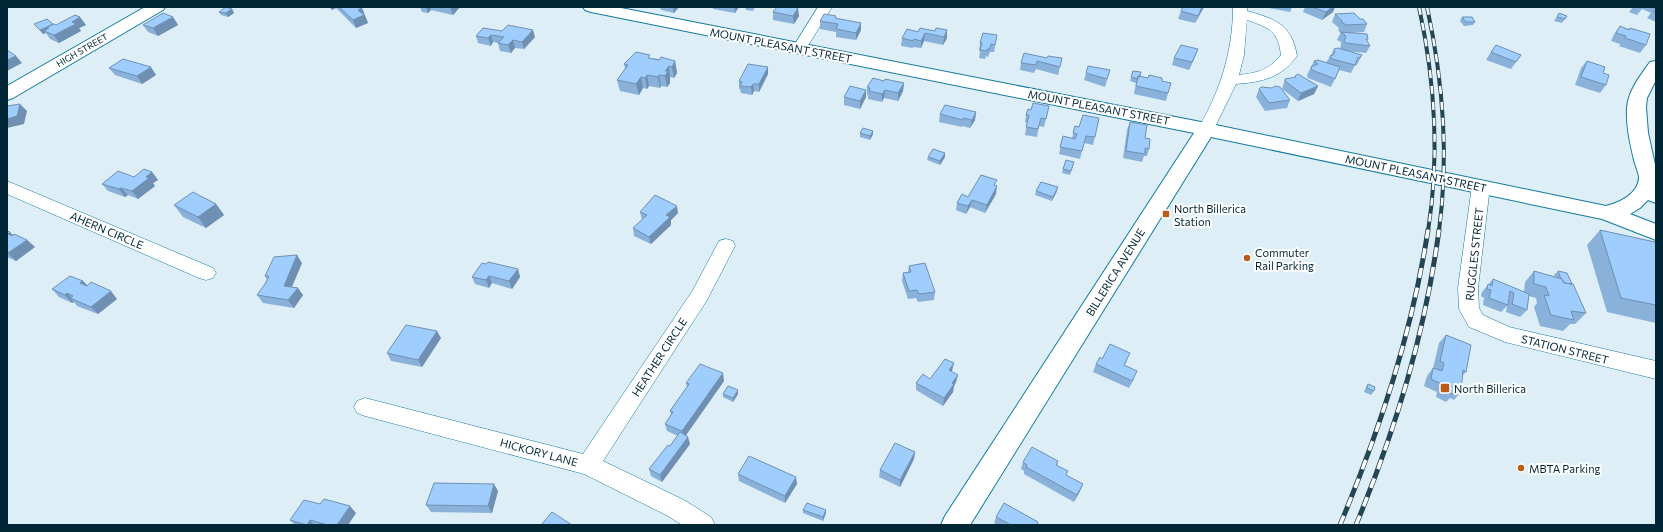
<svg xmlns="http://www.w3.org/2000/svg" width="1663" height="532" viewBox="0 0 1663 532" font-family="Commissioner,sans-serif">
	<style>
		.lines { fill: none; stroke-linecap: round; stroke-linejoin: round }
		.minor-casing { stroke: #107aa0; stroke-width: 1 }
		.secondary-casing { stroke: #107aa0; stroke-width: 2 }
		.minor { fill: #fff; fill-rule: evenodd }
		.secondary { fill: #fff; fill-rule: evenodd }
		.rail-far1-casing { stroke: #234554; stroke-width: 4 }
		.rail-casing { stroke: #234554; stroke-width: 5 }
		.rail-far1 { stroke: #fff; stroke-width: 2.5; stroke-dasharray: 8; stroke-linecap: butt }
		.rail { stroke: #fff; stroke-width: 3.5; stroke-dasharray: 10; stroke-linecap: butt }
		.wall { fill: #89b1da }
		.shaded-wall { fill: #6f90b2 }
		.building { fill: #9fcefe; stroke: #6f90b2 }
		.poi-dot { fill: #bc5c18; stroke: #fff; stroke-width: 1.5 }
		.labels { text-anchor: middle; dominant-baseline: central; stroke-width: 4; stroke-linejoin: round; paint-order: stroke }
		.far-street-label { font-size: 9px; fill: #002535; stroke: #fff }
		.street-label { font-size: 11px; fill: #002535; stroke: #fff }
		.poi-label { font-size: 11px; fill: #002535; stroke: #fff; text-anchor: start }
	</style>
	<rect width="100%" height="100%" fill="#ddeef6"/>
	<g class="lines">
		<g class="minor-casing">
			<path id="minor" d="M818 7H832L804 52H794L792 49Z
				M1233 7H1247V11C1276 19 1292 25 1297 56 1281 78 1262 82 1236 84L1214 129 1212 133 1206 134 1200 133 1198 129C1220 91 1233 52 1233 7ZM1247 20C1270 28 1278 31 1281 55 1269 70 1257 73 1239 75L1244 55Z
				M1481 180 1487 182 1490 186 1478 288 1479 308 1483 315 1509 327 1656 361V379L1505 342 1469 327 1459 309 1458 288 1472 186 1475 182Z
				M7 181 213 268 216 273 213 278 206 280 199 278 7 194Z
				M726 239 733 241 735 246 707 300 603 461 684 500 711 517 715 525H682L668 516 584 474 365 416 357 413 354 407 357 401 365 398 583 454 693 290 719 241Z"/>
		</g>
		<g class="secondary-casing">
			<path id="secondary" d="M145 7H165L163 10 13 98 7 100V86Z
				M583 7H616L1206 123 1606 206C1619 203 1638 194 1639 178 1639 173 1635 165 1634 160 1630 143 1626 126 1627 108 1628 91 1640 76 1650 62L1656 61V80L1647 98 1646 107 1648 133 1656 169V203L1648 200 1640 208 1630 214 1656 224V240L1602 219 1211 137 970 525H941L945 516 1194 133 591 12 585 10Z"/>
		</g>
		<use href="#minor" class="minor"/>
		<use href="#secondary" class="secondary"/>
		<g class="rail-far1-casing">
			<path id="rail-far1" d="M1419 7C1435 81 1440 156 1428 231
				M1427 7C1443 80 1449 156 1439 231"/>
		</g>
		<g class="rail-casing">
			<path id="rail" d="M1340 525C1380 429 1412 333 1428 230
				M1356 525C1396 428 1425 334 1439 230"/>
		</g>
		<use href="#rail-far1" class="rail-far1"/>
		<use href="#rail" class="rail"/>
	</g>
	<path class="wall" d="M329 7H360L362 8 368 23 356 28 336 8 332 10Z
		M420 7H460L453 15 431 10 428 13 422 12Z
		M660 7H679L674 13 661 10Z
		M713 7H739L735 13 713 9Z
		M745 7H755L753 11 746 10Z
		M777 7H795V8L799 16 794 24 773 20V12Z
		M1204 7 1195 23 1178 19 1181 11Z
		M1270 7H1292L1290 12 1269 8Z
		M1305 7H1335L1333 12 1322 20 1303 12Z
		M1633 7H1656V22L1647 18 1651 13 1642 9 1637 15 1629 12Z
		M232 9 234 13 228 17 221 15 219 12Z
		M1559 13 1567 16 1562 23 1554 21Z
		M1335 14 1360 19 1367 24 1364 32 1350 33 1368 39 1367 41 1370 46 1366 53 1346 51 1362 55 1358 63 1356 66 1355 65 1351 73 1339 70 1331 87 1308 78 1307 75 1314 61 1326 63 1330 56 1331 55 1334 49 1342 50 1340 48 1341 45V42L1337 40 1341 32 1338 31 1339 28 1332 22Z
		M173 17 178 25 158 36 148 32 143 25Z
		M1462 17 1475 22 1473 25 1464 26 1460 21Z
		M836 18 861 30 856 40 836 37V32L820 29V21Z
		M34 24 56 25H86L79 28 81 31 59 43 50 39 46 33 43 34Z
		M1620 26 1629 29 1630 28 1646 45 1640 53 1619 46 1620 44 1611 41 1614 34Z
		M483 28 535 37 524 49 515 48 511 53 500 51 498 43 493 42 491 46 478 43 476 36Z
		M907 29 947 38 943 45 924 41 921 48 913 47V48L901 46 902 38Z
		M997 35 994 52H990L988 57 986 56 985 59 979 58 980 51H979L980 43Z
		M1198 49 1189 70 1172 65 1174 58Z
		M1491 52 1521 55 1511 69 1486 60Z
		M651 58 675 61 677 73 674 78 670 77V83L667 87 661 86 660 88 649 86 647 89 643 88 639 95 620 91 617 80 625 69 624 64Z
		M1047 58H1062L1058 75 1036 69 1034 73 1020 70 1021 63Z
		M1587 61 1603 73 1606 85 1600 93 1575 85 1581 68Z
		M109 68 156 75 142 84 115 75Z
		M1110 70 1105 87 1084 80 1086 73Z
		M1133 71 1140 76 1162 81 1168 93 1166 101 1134 94 1136 83 1130 81Z
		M768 74 759 92 754 91 752 95 741 93 740 89H739V81Z
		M1295 76 1318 86 1314 94 1298 101 1282 89 1285 79 1294 78Z
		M884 81 904 83 903 91 898 101 884 98 882 102 868 99V95H867V87Z
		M1259 89 1290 100 1287 108 1265 111 1256 97Z
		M844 97H866L860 109 844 105Z
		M1049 106 1044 127 1039 126 1037 137 1025 135 1027 123 1025 122 1026 115 1031 110Z
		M976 112 975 120 970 128 962 126V127L939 122 940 114Z
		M1099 118 1093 145 1084 143 1080 159 1059 154 1063 136 1072 138 1075 126 1079 127Z
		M1130 122 1145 138 1149 149 1147 156H1144L1142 162 1123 158 1127 130Z
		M873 131V134L870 140 860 137V133Z
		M928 157H945L940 165 927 160Z
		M1074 162 1070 175 1062 173 1063 169Z
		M152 172 158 180 153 183 155 186 138 199 128 195 125 197 108 191 102 184 134 177Z
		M996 186V194L985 213 970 207 966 214 956 210 957 203 968 197Z
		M1036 191H1057L1052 201 1035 195Z
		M216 204 224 215 206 228 183 217 174 205Z
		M640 212 678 213 671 220V225L651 244 634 236 633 228 642 220Z
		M1600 230 1656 243V323L1607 312 1587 245Z
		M7 231 10 232 13 235 27 240 35 247 16 261 7 257Z
		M302 263 292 287 303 295 294 308 263 303 257 295 265 284 267 280 265 276Z
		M909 266 935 292 934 300 918 302 916 298 908 299 902 281 903 273 908 272Z
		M518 269 520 277 512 289 492 283 489 288 475 284 472 277Z
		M1534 271 1555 277 1554 275 1558 271 1586 313 1575 324H1570L1563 331 1540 326 1534 307 1537 303 1536 298 1529 296 1527 310 1520 317 1506 312 1507 306 1501 312 1483 305 1484 298 1481 296 1482 292 1493 279 1524 292 1525 282Z
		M83 281 87 285 117 299 98 314 77 306 74 302 72 303 59 297 52 289Z
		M1446 335 1466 372 1462 376 1461 392 1454 400 1450 398 1446 402 1436 397 1437 392 1424 386 1427 376 1433 368 1439 343Z
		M441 338 422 367 391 361 387 353Z
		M1102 359 1127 361 1124 366 1134 379 1129 388 1093 372 1096 364Z
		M952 371V372L958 375 956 382 954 386 953 392 943 406 916 390V383Z
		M724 381 686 435 690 444 662 482 651 476 649 469 670 446 678 436 667 431 665 424 671 415 670 411 687 387 686 383Z
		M1368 384 1374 391 1371 395 1364 392 1366 387Z
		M723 394H738L733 402 723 397Z
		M915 452 914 459 900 487 879 477 880 470Z
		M1058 461 1057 466 1068 471 1066 475 1080 491 1074 502 1024 474V471L1021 469 1023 462Z
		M738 474 797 484 785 503 739 481Z
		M498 491 492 513 431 512 426 505Z
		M803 510 826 513 823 521 803 513Z
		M356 513 348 525H295L290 520Z
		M996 517 1038 522 1037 525H997L994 523Z"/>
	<path class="shaded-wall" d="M330 7H335L336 8 332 10Z
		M426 7H430L431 10 428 13Z
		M450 7H460L453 15Z
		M673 7H679L674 13Z
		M734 7H739L735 13Z
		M1202 7H1204L1195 23 1198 16Z
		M1332 7H1335L1333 12 1322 20 1326 12Z
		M362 8 368 23 356 28 353 20 358 10Z
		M798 8 799 16 794 24 793 16Z
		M232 9 234 13 228 17 226 13Z
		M80 17 86 25 79 28 81 31 59 43 54 35 72 22Z
		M173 17 178 25 158 36 153 28Z
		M861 23V30L856 40V33Z
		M47 27 50 31H44L46 33 43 34 40 30Z
		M533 30 535 37 524 49 522 42Z
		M947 30V38L943 45 944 37Z
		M925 33 924 41 921 48V41Z
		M491 35 493 42 491 46 488 38Z
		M513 40 515 48 511 53 508 45Z
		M1198 49 1195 57 1189 70 1192 62Z
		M16 56 22 63 7 71V60Z
		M675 61 677 73 674 78 672 67Z
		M669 66 670 77V83L667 87 665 76V71Z
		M151 67 156 75 142 84 137 76Z
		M768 67V74L759 92V84Z
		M647 75 649 86 647 89 645 78Z
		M659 75 661 86 660 88 658 77Z
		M641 77 643 88 639 95 636 84Z
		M904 83 903 91 898 101V93Z
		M753 84 754 91 752 95 751 87Z
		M1318 86 1314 94 1298 101 1301 93Z
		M866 90V97L860 109V101Z
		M885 90 884 98 882 102V94Z
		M20 104 27 111 24 124 7 128V119Z
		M976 112 975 120 970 128 972 120Z
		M873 131V134L870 140V136Z
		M945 153V157L940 165V161Z
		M152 172 158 180 153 183 155 186 138 199 132 191 146 177Z
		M997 186 996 194 985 213 987 205Z
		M1058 187 1057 191 1052 201 1053 197Z
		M121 188 128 195 125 197 119 189Z
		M972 200 970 207 966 214 968 206Z
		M216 204 224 215 206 228 198 217Z
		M677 206 678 213 671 220V225L651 244 649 237 666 215Z
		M10 232 17 240 8 234Z
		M27 240 35 247 16 261 8 253Z
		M297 255 302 263 289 293 284 286Z
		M518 269 520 277 512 289 509 281Z
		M489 276 492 283 489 288 486 280Z
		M83 281 90 288 80 283Z
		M298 288 303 295 294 308 288 300Z
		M111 291 117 299 98 314 91 307Z
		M67 293 72 299 70 298 74 302 72 303 65 295Z
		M437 331 441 338 422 367 418 360Z
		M954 363 952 371 947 378 949 370Z
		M723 373 724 381 684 438 682 431Z
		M958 375 956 382 954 386 953 392 943 406 944 398 952 383Z
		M738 390V394L733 402V398Z
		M688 437 690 444 662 482 660 475Z
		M915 452 914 459 900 487V480Z
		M796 477 797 484 785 503V496Z
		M494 484 498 491 492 513 488 506Z
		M1083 484 1080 491 1074 502 1077 495Z
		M350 506 356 513 348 525H337Z
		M826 510V513L823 521V517Z
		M310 520 314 525H307Z"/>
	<path class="building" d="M226 7 232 9 226 13 219 12Z
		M339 7H360L362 8 358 10 364 15 353 20Z
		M777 7H791L798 8 793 16 773 12Z
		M1183 7H1202L1198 16 1181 11Z
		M1312 7H1332L1326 12Z
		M1656 7V12L1653 11Z
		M163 13 173 17 153 28 143 25Z
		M1354 13 1360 19H1363L1367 24 1347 25 1342 23V21L1335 14Z
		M1559 13 1567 16 1565 19 1557 17Z
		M824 14 836 16 835 18 861 23 856 33 836 29 838 24 820 21Z
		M75 15 80 17 72 22 76 24 54 35 44 31 49 28 47 27 54 24 56 25Z
		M1462 17H1472L1475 22H1466Z
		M47 19 53 24 47 27 40 30 34 24Z
		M508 25 533 30 522 42 513 40 508 45 498 43 504 37 491 35 488 38 476 36 483 28 502 31Z
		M1620 26 1629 30 1630 28 1650 34 1646 45 1625 38 1626 36 1616 33Z
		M920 28 935 31 936 28 947 30 944 37 925 33 921 41 914 39 913 41 902 38 907 29 918 32Z
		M1340 32 1367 34 1368 39H1366L1370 46 1346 43 1344 40 1346 38 1345 35Z
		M983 33 997 35 995 45 991 44 990 49H987V51L980 50 982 43H980Z
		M1181 45 1198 49 1192 62 1174 58Z
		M1496 45 1521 55 1516 62 1491 52Z
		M1338 48 1362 55 1360 58 1358 57 1355 65 1332 59 1330 56 1333 55 1335 52 1334 49Z
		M7 50 16 56 7 60Z
		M636 52 650 55 648 58 659 60 661 57 675 61 672 67 669 66 665 71H668L665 76 659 75 658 77 647 75 645 78 641 77 636 84 617 80 628 65 624 64Z
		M1024 53 1047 58 1048 56 1062 58 1060 67 1037 61 1036 65 1021 63Z
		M123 59 151 67 137 76 109 68Z
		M1318 60 1340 67 1335 79 1312 70 1311 67 1318 64 1314 61Z
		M1587 61 1605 67 1603 73 1609 75 1606 85 1581 77Z
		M748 64 768 67 759 84H753L751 87 740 86 742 82 739 81Z
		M1088 66 1110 70 1107 79 1086 73Z
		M1133 71 1141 72 1140 76H1138V79L1131 77Z
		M1298 74 1318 86 1301 93 1285 81V79L1296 77 1295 76Z
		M1149 75 1162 78V81L1171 83 1168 93 1136 86 1138 76 1148 78Z
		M873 78 884 81 885 79 904 83 898 93 885 90 882 94 869 91 870 88 867 87Z
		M850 86 866 90 860 101 844 97Z
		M1275 86 1280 87 1290 100 1269 103 1259 89 1261 87 1272 88Z
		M1033 103 1049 106 1046 119 1041 118 1038 129 1026 127 1029 115H1026L1028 109 1031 110Z
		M20 104 17 116 7 119V106Z
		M945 105 976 112 972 120 963 118V120L940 114Z
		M1083 115 1099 118 1095 137 1086 136 1082 151 1060 147 1063 136 1075 139 1077 134 1073 133 1075 126 1079 127Z
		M1130 122 1147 125 1145 138 1150 139 1149 149 1145 148V154L1126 151Z
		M863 128 873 131 870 136 860 133Z
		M933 149 945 153 940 161 928 157Z
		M1066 160 1074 162 1071 171 1063 169Z
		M144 169 152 172 146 177 149 178 132 191 121 188 119 189 102 184 118 171 134 177Z
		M981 175 997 180 994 185 997 186 987 205 972 200 968 206 957 203 962 194 968 197Z
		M1041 182 1058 187 1053 197 1036 191Z
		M193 192 216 204 198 217 174 205Z
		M655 195 677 206 666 215 670 217 649 237 633 228 647 215 640 212Z
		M1600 230 1655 242 1656 243V305L1621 298Z
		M7 231 10 232 8 234 12 236 14 234 27 240 8 253 7 252Z
		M297 255 284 286 298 288 288 300 257 295 265 284 269 276H265L274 257Z
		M488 262 518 269 509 281 489 276 486 280 472 277 482 263 486 264Z
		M925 263 935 292 919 294 917 290 909 291 903 273 911 272 909 266Z
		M1534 271 1562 279 1564 283 1573 284 1586 313 1571 311 1574 320 1551 315 1544 295 1549 296 1546 287 1534 284Z
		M1558 271 1567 273 1572 284 1564 283 1562 279H1561Z
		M70 276 83 281 80 283 87 286 91 282 111 291 91 307 70 298 73 296 67 293 65 295 52 289Z
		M1493 279 1529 294 1527 310 1512 304 1514 293 1510 291 1508 305 1489 298 1491 290 1487 289 1488 284 1492 286Z
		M406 325 437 331 418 360 387 353Z
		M1446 335 1471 345 1466 372 1463 370 1461 392 1454 389 1453 394 1442 390 1444 385 1431 379 1433 368 1442 371 1444 363 1440 361Z
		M1110 344 1130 353 1124 365 1137 371 1132 381 1096 364 1100 357 1102 359Z
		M945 359 954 363 949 370 958 375 952 383 954 384 944 398 916 383 923 374 930 379Z
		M700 364 723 373 682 431 665 424 673 412 670 411 689 384 686 383Z
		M1368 384 1375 387 1374 391 1367 388Z
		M728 386 738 390 733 398 723 394Z
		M680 432 688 437 660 475 649 469 668 445 670 446Z
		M895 443 915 452 900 480 880 470Z
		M1032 447 1058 461 1056 465 1068 471 1066 475 1083 484 1077 495 1026 467 1027 465 1023 462Z
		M749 456 796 477 785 496 738 474Z
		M434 483 494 484 488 506 426 505Z
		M324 499 350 506 337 525H328L310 520 307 525 290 520 304 500 320 504Z
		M807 503 826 510 823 517 803 510Z
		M1004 503 1038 522 1037 525H1011L996 517Z
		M552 512 572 525H541Z"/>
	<g class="poi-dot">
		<rect x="1162" y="210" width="8" height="8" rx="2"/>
		<circle cx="1247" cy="258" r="4"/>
		<rect x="1440" y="383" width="10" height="10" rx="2"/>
		<circle cx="1521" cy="468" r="4"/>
	</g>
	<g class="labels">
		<g class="far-street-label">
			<text transform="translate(82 50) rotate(-30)">HIGH STREET</text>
		</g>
		<g class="street-label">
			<text transform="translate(781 45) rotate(11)">MOUNT PLEASANT STREET</text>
			<text transform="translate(1099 107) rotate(11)">MOUNT PLEASANT STREET</text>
			<text transform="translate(1416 173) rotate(12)">MOUNT PLEASANT STREET</text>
			<text transform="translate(107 230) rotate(23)">AHERN CIRCLE</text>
			<text transform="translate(1474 254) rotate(-84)">RUGGLES STREET</text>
			<text transform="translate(1115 272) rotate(-58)">BILLERICA AVENUE</text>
			<text transform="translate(1565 349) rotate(14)">STATION STREET</text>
			<text transform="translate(659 357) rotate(-57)">HEATHER CIRCLE</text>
			<text transform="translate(539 452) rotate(15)">HICKORY LANE</text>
		</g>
		<g class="poi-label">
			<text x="1174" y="208">North Billerica<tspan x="1174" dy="13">Station</tspan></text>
			<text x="1255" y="252">Commuter<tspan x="1255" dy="13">Rail Parking</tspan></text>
			<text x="1454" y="388">North Billerica</text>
			<text x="1529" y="468">MBTA Parking</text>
		</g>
	</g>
	<rect width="1663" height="532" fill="none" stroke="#002535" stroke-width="16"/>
</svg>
